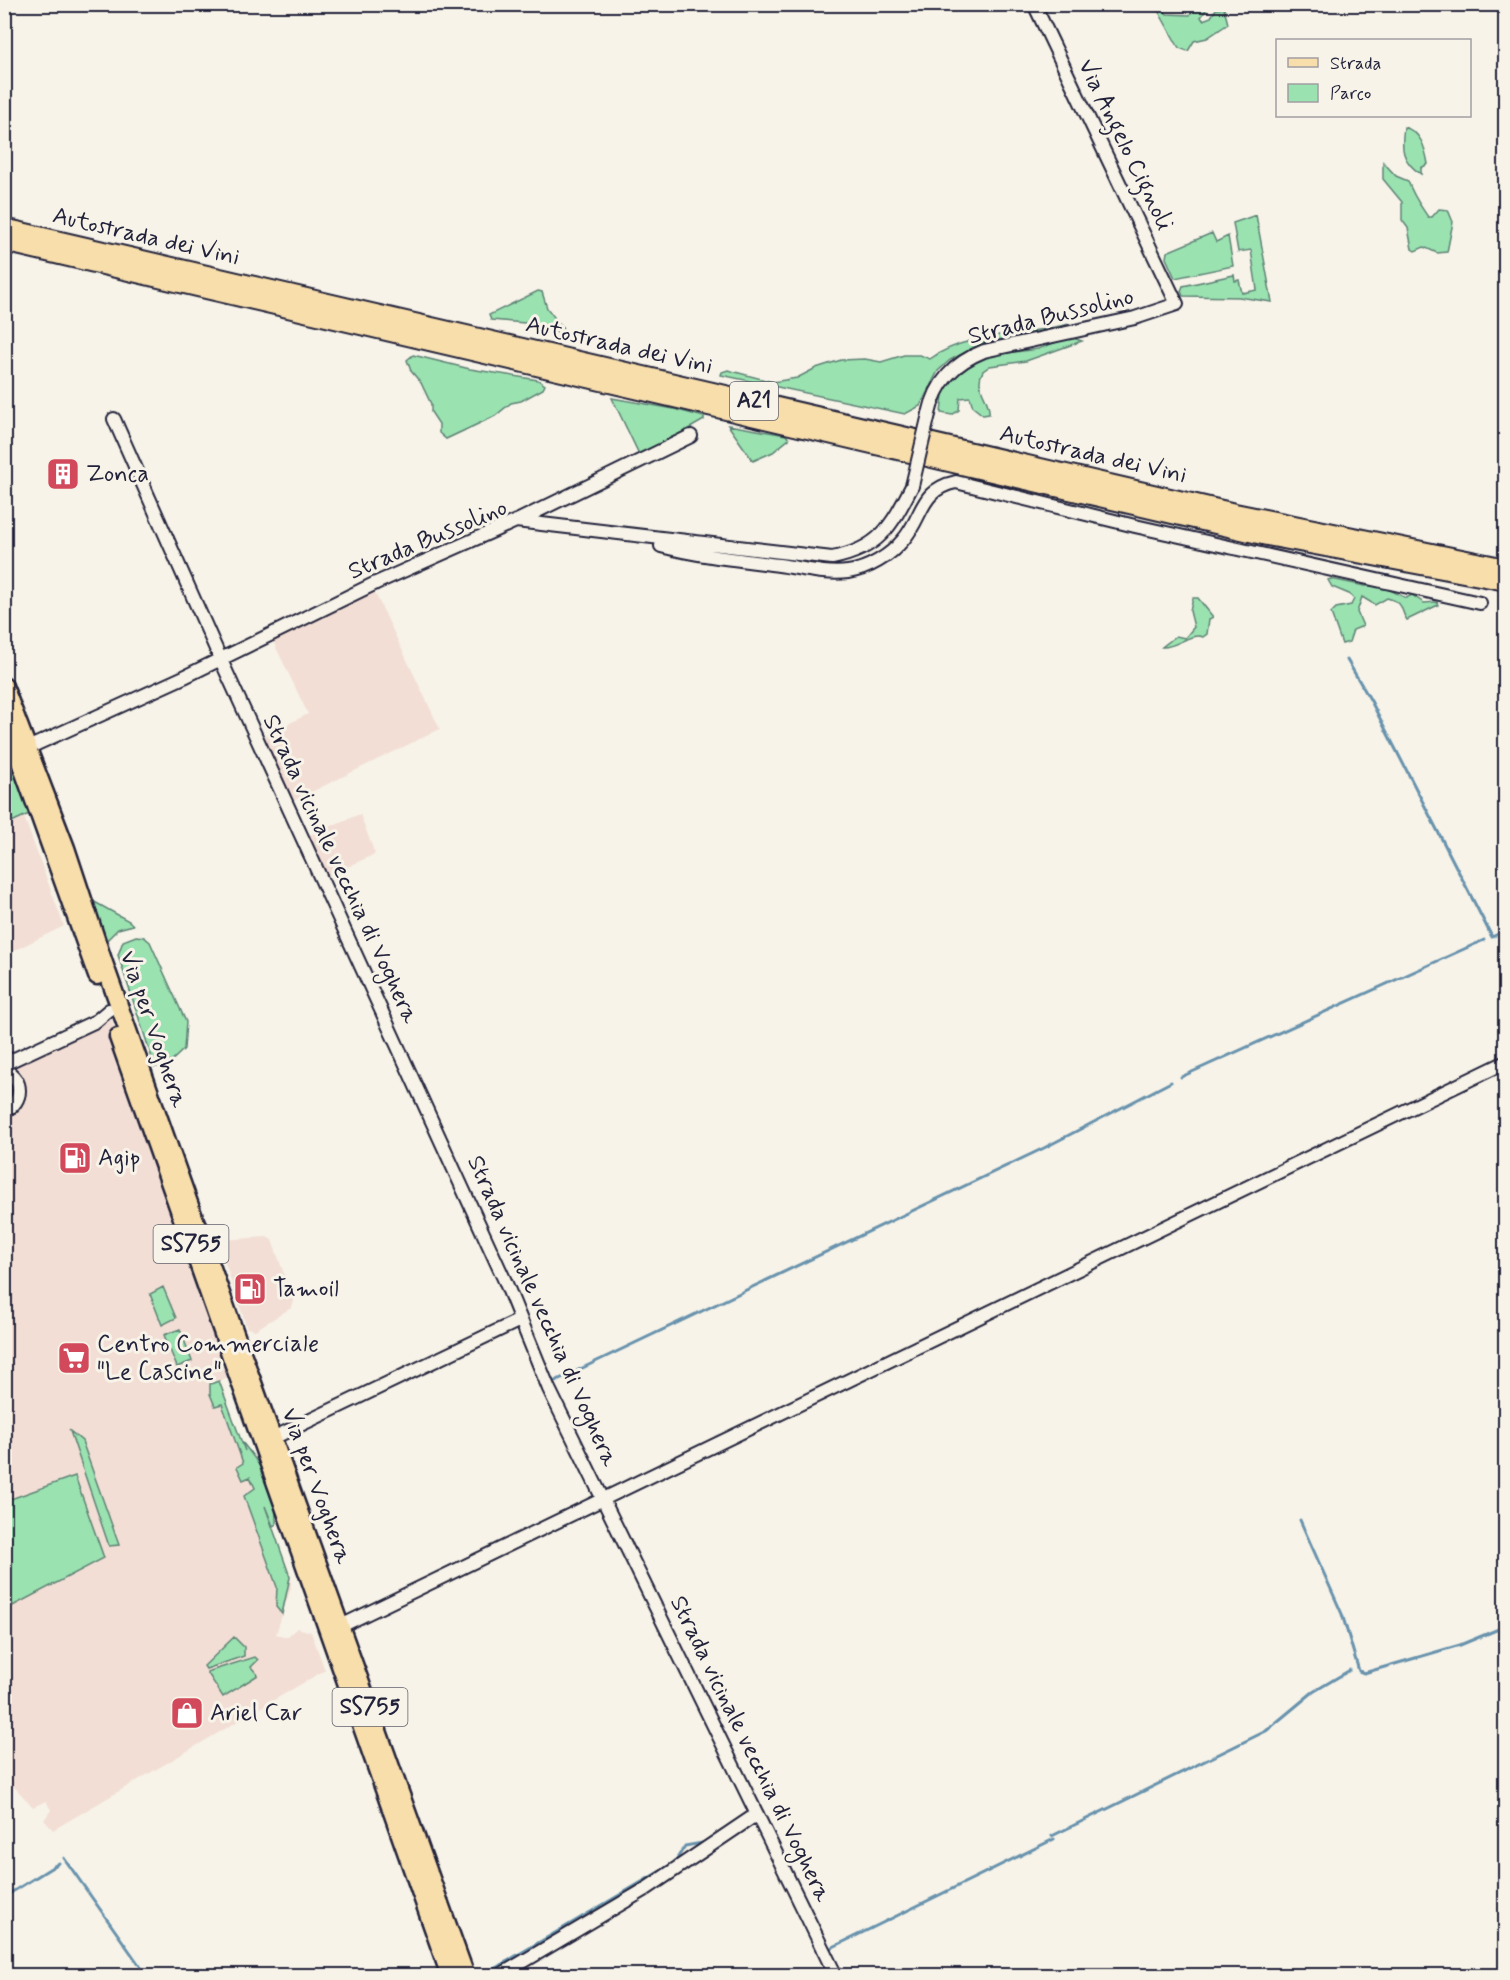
<svg xmlns="http://www.w3.org/2000/svg" width="1510" height="1980" viewBox="0 0 1510 1980" font-family="Mynerve,sans-serif">
	<style>
		.built { fill: #f2ded4 }
		.green { fill: #9ae2b0; stroke: #5e8276; stroke-width: 1.5 }
		.lines { fill: none; stroke-linecap: round; stroke-linejoin: round }
		.stream { stroke: #6892ad; stroke-width: 3 }
		.minor-casing { stroke: #22223b; stroke-width: 16 }
		.major-casing { stroke: #22223b; stroke-width: 21 }
		.highway-casing { stroke: #22223b; stroke-width: 22 }
		.minor { stroke: #f7f3e8; stroke-width: 12 }
		.major { stroke: #f8deab; stroke-width: 16 }
		.highway { stroke: #f8deab; stroke-width: 18 }
		.minor-bridge-casing { stroke: #22223b; stroke-width: 16; stroke-linecap: butt }
		.minor-bridge { stroke: #f7f3e8; stroke-width: 12 }
		.labels { text-anchor: middle; dominant-baseline: central; stroke-width: 6; stroke-linejoin: round; paint-order: stroke }
		.shield { fill: #f7f3e8; stroke: #62616f; stroke-width: 1.5 }
		.shield-label { font-size: 22px; font-weight: bold; fill: #22223b }
		.street-label { font-size: 24px; fill: #22223b; stroke: #f7f3e8 }
		.poi-label { font-size: 24px; fill: #22223b; stroke: #f7f3e8; text-anchor: start }
	</style>
	<rect width="100%" height="100%" fill="#f7f3e8"/>
	<filter id="ink" filterUnits="userSpaceOnUse"><feTurbulence type="fractalNoise" baseFrequency=".0167" numOctaves="2"/><feDisplacementMap in="SourceGraphic" scale="12" xChannelSelector="R" yChannelSelector="G"/><feConvolveMatrix kernelMatrix="1 2 1 2 8 2 1 2 1" color-interpolation-filters="sRGB"/></filter>
	<g filter="url(#ink)">
		<path class="built" d="M373 589 440 729 293 801 262 737 308 714 271 637Z
			M360 814 375 854 326 877 307 836Z
			M24 817 64 926 5 955V826Z
			M111 1017 227 1377 220 1381 291 1577V1587L276 1634 287 1637 297 1628 311 1632 325 1670 53 1830 44 1820 51 1810 46 1801 33 1807 5 1777V1066Z
			M267 1237 272 1240 294 1302 291 1308 255 1330 247 1328 219 1245 221 1240Z"/>
		<path class="green" d="M1155 5H1160L1167 14 1190 15 1193 7 1191 5H1206V10L1201 17 1203 20 1211 17 1216 9 1224 8 1228 24 1207 38 1194 41 1188 51 1179 48Z
			M1404 127C1421 132 1425 147 1428 164L1421 168V174C1401 161 1401 148 1404 127Z
			M1383 162 1396 176 1408 181C1413 196 1420 205 1428 217H1432L1439 209 1448 210 1453 222 1447 252 1437 253 1424 247 1415 251 1412 249 1408 228 1402 220V202L1383 179Z
			M1256 215 1272 302 1239 297 1183 296 1181 291 1183 286 1234 275 1235 281 1239 280 1242 293 1257 290 1251 250 1238 252 1233 223Z
			M1212 233 1216 242 1228 236 1233 266 1175 278 1166 258 1167 252Z
			M538 291 542 292 547 308 564 330 562 334 525 323 491 320 489 315Z
			M1069 324 1046 333 985 342 950 360 938 371 920 406 905 414 721 375 722 372 728 370 773 382 797 378 816 368 841 360 865 359 881 362 904 355H920L930 359C969 331 1024 336 1069 324Z
			M1070 337 1082 341 1026 361 990 366 983 371C973 388 991 399 989 414L983 415 973 407 970 397 960 398 959 410 952 415 941 413 944 386 967 365 985 356 1038 349Z
			M413 355 470 369 538 380 545 385 543 389 521 401 511 403 495 416 446 439 439 433V424L431 412V404L421 383 411 371 407 360Z
			M612 398 674 409 704 417V420L643 455 639 454Z
			M728 425 786 435 789 439 773 452 753 461Z
			M1331 579 1365 586H1382L1406 598 1412 595 1424 603 1437 602 1438 605 1407 620C1399 609 1406 603 1387 598L1375 605 1362 597 1357 612 1363 626 1353 630 1349 642 1342 644 1331 613 1336 608 1351 605 1354 599 1349 594 1332 587 1328 580Z
			M1193 598H1198L1213 617 1209 619 1207 634 1203 637C1191 632 1176 648 1162 647L1176 636 1185 638 1194 627 1190 611Z
			M11 757 29 814 5 825 4 759Z
			M91 900 129 921 133 925 118 929 106 941Z
			M136 936 144 937 150 942 186 1022 184 1049C176 1057 167 1067 155 1067L118 955 123 941Z
			M163 1287 176 1318 162 1325 150 1294Z
			M180 1329 192 1361 177 1367 164 1335Z
			M219 1381 245 1451 242 1442C264 1469 277 1489 276 1524L273 1526 265 1506 290 1577 282 1614 276 1607 277 1587 244 1496 255 1488 250 1477 243 1480 237 1467 243 1463 222 1404 215 1406 210 1394V1384Z
			M70 1431 82 1441 119 1545 109 1546Z
			M75 1476 104 1558 5 1610V1501Z
			M234 1637 244 1647V1656L206 1669 204 1666Z
			M255 1657 258 1660 251 1667 258 1675 223 1697 207 1672Z"/>
		<g class="lines">
			<path class="stream" d="M1347 660 1371 701 1492 937 1506 930
				M1181 1077 1484 940
				M551 1383 1044 1148 1171 1082
				M1300 1520 1342 1614 1359 1671 1364 1673 1460 1645 1506 1626
				M1052 1836 1266 1731 1313 1692 1350 1670
				M64 1858 147 1976
				M4 1897 59 1863
				M829 1949 1054 1839
				M482 1976 674 1863 685 1846 708 1842"/>
			<g class="minor-casing">
				<path id="minor" d="M929 414C936 382 954 363 984 351L1135 318 1177 304 1034 4
					M114 419 220 658 505 1281 549 1389 836 1976
					M517 521 691 436
					M661 546C699 556 740 560 779 565 801 568 826 575 848 572 868 569 890 556 903 540 924 516 919 490 956 482L1135 526 1480 603
					M30 747 184 677 376 583 516 521 832 558C879 549 891 527 912 486
					M4 1064 96 1021 109 1010
					M4 1070C24 1078 24 1103 4 1111
					M273 1438 520 1320
					M341 1626 1506 1062
					M499 1976 646 1889 757 1814"/>
			</g>
			<g class="major-casing">
				<path id="major" d="M4 686 66 848 104 963 235 1333 466 1976
					M4 717 97 976
					M118 1037 450 1976"/>
			</g>
			<g class="highway-casing">
				<path id="highway" d="M4 228 1235 513 1506 568
					M4 242 1267 536 1506 581"/>
			</g>
			<use href="#minor" class="minor"/>
			<use href="#major" class="major"/>
			<use href="#highway" class="highway"/>
			<g class="minor-bridge-casing">
				<path id="minor-bridge" d="M912 486 929 414"/>
			</g>
			<use href="#minor-bridge" class="minor-bridge"/>
		</g>
	</g>
	<defs>
		<g id="building-square" transform="scale(1.725)"><rect x="-9" y="-9" width="18" height="18" rx="4" fill="#d1495b" stroke="#f7f3e8"/><path d="M-4-6H4V6H1V3H-1V6H-4ZM-2.5-4.3h1.7v1.8h-1.7ZM.8-4.3h1.7v1.8H.8ZM-2.5-1h1.7V.8h-1.7ZM.8-1h1.7V.8H.8Z" fill="#fff"/></g>
		<g id="fuel-square" transform="scale(1.725)"><rect x="-9" y="-9" width="18" height="18" rx="4" fill="#d1495b" stroke="#f7f3e8"/><path d="M-5.5-6h7V0h2V4h1.3V-2.5L3-4.5l.8-.8L6-3V5H2.5V1h-1V6h-7ZM-4.2-4.7v3.2H.2V-4.7Z" fill="#fff"/></g>
		<g id="supermarket-square" transform="scale(1.725)"><rect x="-9" y="-9" width="18" height="18" rx="4" fill="#d1495b" stroke="#f7f3e8"/><path d="M-6-5.5h2.5l.6 2H6L4.5 2H-2.5L-4.4-4H-6ZM-1.5 3.2a1.3 1.3 0 1 0 .1 0ZM3 3.2a1.3 1.3 0 1 0 .1 0Z" fill="#fff"/></g>
		<g id="shop-square" transform="scale(1.725)"><rect x="-9" y="-9" width="18" height="18" rx="4" fill="#d1495b" stroke="#f7f3e8"/><path d="M-5-2.5h2.3a2.7 3.5 0 0 1 5.4 0H5L5.5 6h-11ZM-1.5-2.5h3a1.5 2.3 0 0 0-3 0Z" fill="#fff"/></g>
	</defs>
	<g fill-rule="evenodd">
		<use href="#building-square" x="63" y="474"/>
		<use href="#fuel-square" x="75" y="1158"/>
		<use href="#fuel-square" x="250" y="1289"/>
		<use href="#supermarket-square" x="74" y="1358"/>
		<use href="#shop-square" x="187" y="1713"/>
	</g>
	<g class="labels">
		<g class="shield">
			<rect x="730" y="382" width="48" height="38" rx="4.5"/>
			<rect x="153.5" y="1225" width="75" height="38" rx="4.5"/>
			<rect x="332.5" y="1688" width="75" height="38" rx="4.5"/>
		</g>
		<g class="shield-label">
			<text x="754" y="401">A21</text>
			<text x="191" y="1244">SS755</text>
			<text x="370" y="1707">SS755</text>
		</g>
		<g class="street-label">
			<text transform="translate(1125 145) rotate(64)">Via Angelo Cignoli</text>
			<text transform="translate(146 237) rotate(13)">Autostrada dei Vini</text>
			<text transform="translate(1051 317) rotate(-14)">Strada Bussolino</text>
			<text transform="translate(619 346) rotate(13)">Autostrada dei Vini</text>
			<text transform="translate(1093 455) rotate(13)">Autostrada dei Vini</text>
			<text transform="translate(428 540) rotate(-23)">Strada Bussolino</text>
			<text transform="translate(340 869) rotate(65)">Strada vicinale vecchia di Voghera</text>
			<text transform="translate(153 1029) rotate(71)">Via per Voghera</text>
			<text transform="translate(542 1311) rotate(66)">Strada vicinale vecchia di Voghera</text>
			<text transform="translate(316 1486) rotate(70)">Via per Voghera</text>
			<text transform="translate(750 1749) rotate(64)">Strada vicinale vecchia di Voghera</text>
		</g>
		<g class="poi-label">
			<text x="86" y="474">Zonca</text>
			<text x="98" y="1158">Agip</text>
			<text x="273" y="1289">Tamoil</text>
			<text x="97" y="1344">Centro Commerciale<tspan x="97" dy="28">"Le Cascine"</tspan></text>
			<text x="210" y="1713">Ariel Car</text>
		</g>
	</g>
	<rect width="1510" height="1980" fill="none" stroke="#f7f3e8" stroke-width="24"/>
	<rect x="12" y="12" width="1486" height="1956" fill="none" stroke="#22223b" stroke-width="2" filter="url(#ink)"/>
	<rect x="1276" y="39" width="195" height="78" fill="#f7f3e8" stroke="#a29fa3" stroke-width="1.5"/>
	<rect x="1288" y="58" width="30" height="9" fill="#f8deab" stroke="#a29fa3" stroke-width="1.5"/>
	<text x="1330" y="69" font-size="18" fill="#22223b">Strada</text>
	<rect x="1288" y="84" width="30" height="18" fill="#9ae2b0" stroke="#a29fa3" stroke-width="1.5"/>
	<text x="1330" y="99" font-size="18" fill="#22223b">Parco</text>
</svg>
